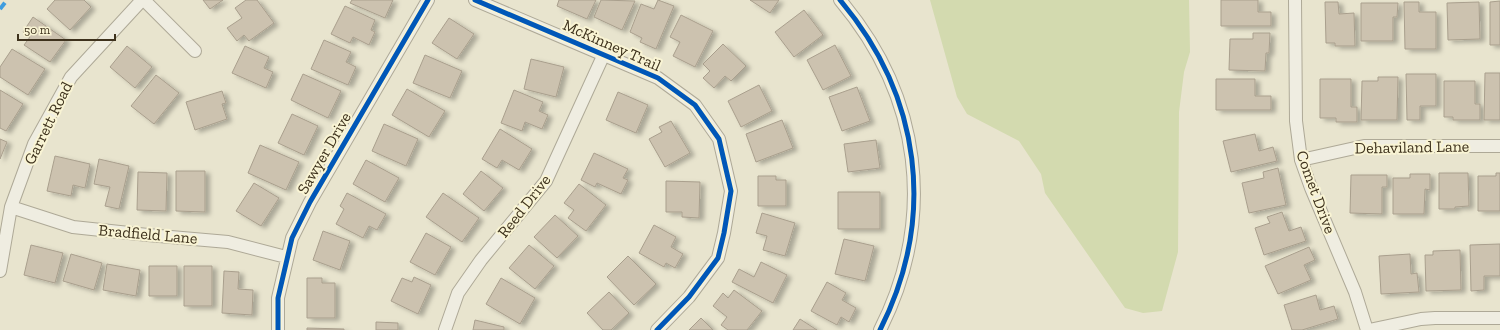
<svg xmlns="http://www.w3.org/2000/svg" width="1500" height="330" viewBox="0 0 1500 330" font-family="'Zilla Slab',serif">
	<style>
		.green { fill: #d3daaf }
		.building { fill: #ccc2af; stroke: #a99f8d; filter: url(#shadow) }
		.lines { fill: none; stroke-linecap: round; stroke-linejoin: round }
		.street-casing { stroke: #aea997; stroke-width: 14 }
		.street { stroke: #efede1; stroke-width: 12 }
		.quiet { stroke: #3f9ddf; stroke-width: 4; stroke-dasharray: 8 4; stroke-linecap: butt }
		.cycleway-casing { stroke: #f9f4d4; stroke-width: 8 }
		.cycleway { stroke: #0057b8; stroke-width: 5 }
		.labels { text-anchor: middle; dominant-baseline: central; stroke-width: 4; stroke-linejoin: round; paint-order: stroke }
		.street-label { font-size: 16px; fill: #3e321d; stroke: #f9f4d4 }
	</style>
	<defs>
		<filter id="shadow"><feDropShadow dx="4.5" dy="2.5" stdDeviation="2" flood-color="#0004"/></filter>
	</defs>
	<rect width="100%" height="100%" fill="#e8e4ce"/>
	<path class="green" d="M930 0H1189L1190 52 1184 72 1179 112 1178 252 1162 311 1143 313 1125 308 1045 193 1041 174 1019 141 967 114 957 97Z"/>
	<path class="building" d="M55 0H84L91 7 70 30 47 9Z
		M203 0H223L210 9Z
		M246 0H257L274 23 249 41 244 35 237 41 227 28 242 18 235 8Z
		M352 0H393L385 18 350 3Z
		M559 0H596L587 19 557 6Z
		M601 0 635 1 622 30 594 17Z
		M658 0 674 6 656 49 640 42 642 38 630 32 641 4 654 9Z
		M750 0H779L770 13Z
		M1221 0H1258V12H1271V26H1221Z
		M1500 1V45H1490V2Z
		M1325 2H1338L1339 14 1354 13 1355 46H1335V43H1326Z
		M1404 2H1419V12H1436V49H1405Z
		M1479 2 1480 39 1448 40 1447 3Z
		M1361 3H1398L1397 17H1393V41H1361Z
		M345 6 375 20 371 30 375 32 369 45 353 37 350 43 331 34Z
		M804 10 823 35 794 57 775 32Z
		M681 15 713 31 695 67 673 56 680 42 670 37Z
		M33 17 66 40 50 62 24 45 30 37 23 32Z
		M449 18 474 34 457 59 432 43Z
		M1253 33H1270L1269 53H1266L1265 71 1229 70 1230 39H1253Z
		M324 40 351 52 346 62 356 67 348 85 311 69Z
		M723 44 746 66 731 81 725 76 714 88 703 78 710 71 703 64Z
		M835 45 851 76 823 90 807 60Z
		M127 46 152 67 135 88 110 67Z
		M245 46 269 57 264 68 273 72 266 88 232 73Z
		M12 49 45 69 28 95 0 77V67Z
		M425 55 462 71 450 98 413 83Z
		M531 59 564 67 556 97 524 89Z
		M1485 73H1500V120H1484Z
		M303 74 341 91 328 118 291 100Z
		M1406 74H1436V106H1420V120H1407Z
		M156 75 179 93 154 124 131 106Z
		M1378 77H1398L1397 120H1361L1362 81H1378Z
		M1216 79H1255V96H1271V110H1216Z
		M1320 79H1351V107H1357V122H1336V118H1320Z
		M1444 81H1475V104H1480V120H1453V117H1444Z
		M759 85 772 111 741 127 728 101Z
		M857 87 870 121 842 131 829 97Z
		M407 89 445 111 429 137 392 115Z
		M0 90 23 104 6 131 0 128Z
		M514 90 543 102 539 111 548 115 542 129 525 122 522 131 501 123Z
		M222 91 226 103 222 104 227 119 195 130 186 102Z
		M618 92 648 105 636 133 606 120Z
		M292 114 318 126 304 155 278 143Z
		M782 120 793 148 756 162 746 134Z
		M671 121 690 153 665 167 649 139 662 132 659 127Z
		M384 124 418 139 406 166 372 151Z
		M500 129 532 149 519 170 502 160 497 168 482 159Z
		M1255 134 1259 151 1273 147 1277 161 1231 172 1223 141Z
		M0 139 7 142 0 159Z
		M876 140 880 168 848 172 844 144Z
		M260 145 299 162 286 190 248 173Z
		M594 153 628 169 623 178 628 180 621 194 597 183 595 187 581 180Z
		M55 156 90 164 85 188 73 185 71 196 47 191Z
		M99 159 129 166 119 209 105 206 110 187 94 184Z
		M366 160 399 178 385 202 353 184Z
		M1278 168 1286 205 1249 213 1242 183 1264 178 1263 172Z
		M176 171H205V212L176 211Z
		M481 171 503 188 484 211 463 194Z
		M138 172 167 173 166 211 137 210Z
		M1439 173H1468L1469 206 1455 207V209H1439Z
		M1496 173H1500V211H1478V176H1496Z
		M1410 174H1430V190L1425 189 1424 214H1393V178H1410Z
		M1351 175H1387V187H1382V214L1350 213Z
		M758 176H776V180H786V206H758Z
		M666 181 700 182 699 218 682 217V212H666Z
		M254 183 279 198 261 226 236 211Z
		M579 184 606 205 586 231 568 218 574 210 564 203Z
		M838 192H880V229H838Z
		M347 193 386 214 377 230 369 226 363 238 336 224 344 209 340 206Z
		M443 193 479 218 462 242 426 217Z
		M1282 212 1289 231 1301 227 1306 241 1264 255 1255 228 1270 223 1267 217Z
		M762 213 795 223 785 256 763 250 767 236 756 233Z
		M555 215 578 236 557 258 534 237Z
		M654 225 676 237 671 247 683 254 675 268 666 263 664 267 639 253Z
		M323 231 350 241 340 270 313 260Z
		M426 233 451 247 435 275 410 262Z
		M844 239 874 246 865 281 835 274Z
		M1500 244V276H1484V290L1471 291 1470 245Z
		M31 245 63 253 55 283 24 275Z
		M529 245 554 266 535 289 509 268Z
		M1309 247 1315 260 1304 265 1311 280 1278 294 1265 266Z
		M1460 250 1461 290 1426 291 1425 255H1433V251Z
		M71 254 102 263 94 290 63 281Z
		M1410 254 1411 274 1417 273 1419 292 1381 294 1379 256Z
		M628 256 656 284 634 305 607 277Z
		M761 262 787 275 773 303 732 282 739 269 754 277Z
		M107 264 140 270 136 296 103 290Z
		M149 266H177V296H149Z
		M184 266H212V306H184Z
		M224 271 239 272 238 289 253 290 252 315 222 313Z
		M414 277 431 285 418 314 391 301 402 278 412 282Z
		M307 278H322V283H335V318H307Z
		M501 278 535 298 520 324 486 304Z
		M827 282 846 293 842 300 856 308 849 322 841 317 837 325 811 311Z
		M734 290 762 311 747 330H728L721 325 727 317 713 306 723 293 728 298Z
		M609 292 629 313 611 330H603L587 313Z
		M1316 295 1320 310 1334 306 1338 319 1302 330H1292L1284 305Z
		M701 318 713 330H689Z
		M800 319 817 330H793Z
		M475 320 504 327V330H473Z
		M376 322 398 323V330H376Z
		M307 328 344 329V330H307Z"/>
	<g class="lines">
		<g class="street-casing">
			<path id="street" d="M144 0 195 51
				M475 0 658 78 695 105 719 139 731 191 724 233 718 258 689 297 657 330
				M840 0C921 96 937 217 880 330
				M1295 0 1296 121 1301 160 1311 188 1355 292 1367 330
				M1301 160 1364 146H1500
				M11 207 73 227 148 235 228 242 286 257
				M0 271 11 207 34 144 71 77 142 0
				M278 330V298L292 238 310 202 428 0
				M445 330 458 293 481 260 546 181 604 54
				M1369 330 1421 319 1435 318H1500"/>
		</g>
		<use href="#street" class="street"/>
		<path class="quiet" d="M0 9 7 0"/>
		<g class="cycleway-casing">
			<path id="cycleway" d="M475 0 658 78 695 105 719 139 731 191 724 233 718 258 689 297 657 330
				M840 0C921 96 937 217 880 330
				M278 330V298L292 238 310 202 428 0"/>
		</g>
		<use href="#cycleway" class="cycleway"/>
	</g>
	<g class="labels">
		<g class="street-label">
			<text transform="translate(612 45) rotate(24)">McKinney Trail</text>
			<text transform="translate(48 123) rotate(-64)">Garrett Road</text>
			<text transform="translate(1412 147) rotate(-1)">Dehaviland Lane</text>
			<text transform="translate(324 153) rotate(-60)">Sawyer Drive</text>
			<text transform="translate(1316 192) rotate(70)">Comet Drive</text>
			<text transform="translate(524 206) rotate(-52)">Reed Drive</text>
			<text transform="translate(148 234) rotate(5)">Bradfield Lane</text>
		</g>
	</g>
	<path d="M18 34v6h97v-6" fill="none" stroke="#3e321d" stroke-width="2"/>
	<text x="24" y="34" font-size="12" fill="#3e321d" stroke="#f9f4d4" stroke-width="3" paint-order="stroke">50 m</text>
</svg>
